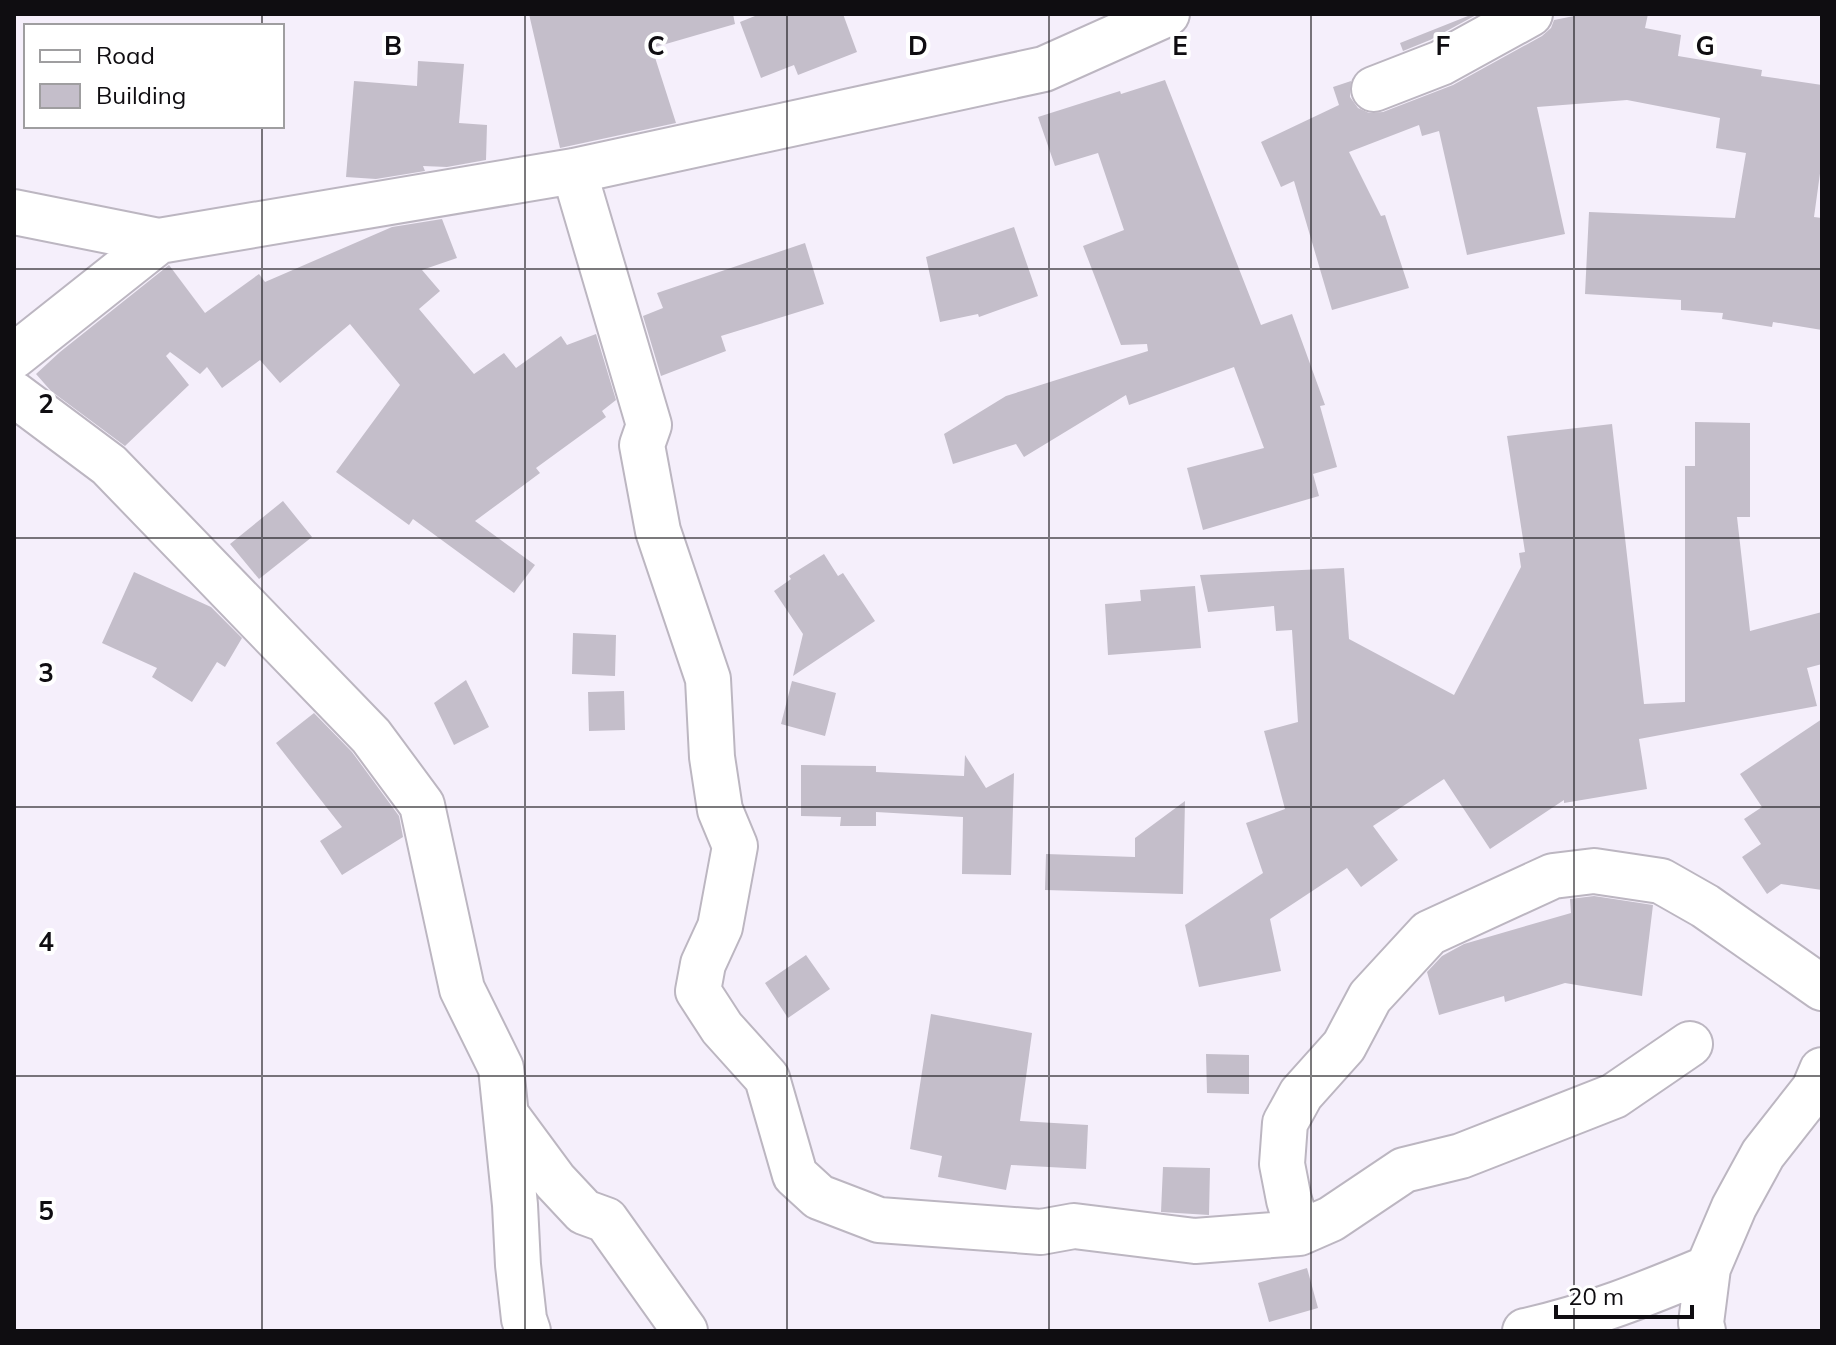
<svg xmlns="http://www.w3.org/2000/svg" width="1836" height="1345" viewBox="0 0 1836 1345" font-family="Mulish,sans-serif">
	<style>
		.building { fill: #c4beca }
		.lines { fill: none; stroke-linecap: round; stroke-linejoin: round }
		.minor-casing { stroke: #bcb6c1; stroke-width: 48 }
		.minor { stroke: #fff; stroke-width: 44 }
		.grid { fill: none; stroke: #0f0d11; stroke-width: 2; stroke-opacity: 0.55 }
		.grid-label { font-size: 26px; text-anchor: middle; font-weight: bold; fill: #0f0d11; stroke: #fff; stroke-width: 8; stroke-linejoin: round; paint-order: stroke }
	</style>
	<rect width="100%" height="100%" fill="#f5effb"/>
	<path class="building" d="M529 14H733L735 24 652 48 676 123 560 148Z
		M760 14H843L857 52 798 75 794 65 761 78 740 22Z
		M1473 14H1478L1430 40 1403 51 1400 43Z
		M1584 14H1648L1645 28 1681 35 1678 56 1762 70 1761 76 1822 85V159L1814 217 1822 218V330L1773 322 1772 327 1722 319 1723 313 1681 310V300L1585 294 1589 212 1735 218 1746 153 1716 148 1720 118 1627 100 1537 107 1565 234 1467 255 1439 131 1422 136 1419 125 1349 152 1381 216 1385 215 1409 288 1332 310 1294 181 1281 187 1261 142 1339 105 1333 87 1351 81 1350 97 1358 108 1369 113 1383 112 1453 85 1542 36 1551 28 1554 20Z
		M418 61 464 64 459 123 487 125 486 160 447 167 423 166 425 171 376 179 346 177 354 81 417 86Z
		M1165 80 1261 325 1292 314 1325 405 1320 406 1337 467 1313 474 1319 496 1203 530 1187 468 1264 448 1234 367 1129 405 1126 395 1024 457 1016 444 953 464 944 434 1006 396 1148 351 1147 344 1121 345 1083 246 1124 230 1098 153 1055 166 1038 117 1120 91 1121 94Z
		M442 219 457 258 422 270 440 291 419 309 474 374 504 353 516 368 561 336 567 345 596 334 616 400 602 411 606 417 536 468 540 473 475 521 535 565 514 593 413 519 409 525 336 472 400 385 350 324 280 383 260 360 222 388 207 367 200 374 170 352 166 356 189 385 125 446 51 391 36 374 60 352 169 265 205 313 259 274 265 282 392 227Z
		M1014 227 1038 296 979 317 978 314 940 322 926 257Z
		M805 243 824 304 721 336 726 351 661 376 643 316 663 308 657 293Z
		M1695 422 1750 423V517H1737L1750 631 1822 612V664L1807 668 1817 706 1639 739 1647 789 1564 803V800L1490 849 1444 779 1373 826 1398 860 1361 887 1347 868 1270 919 1281 971 1199 987 1185 925 1263 873 1246 823 1285 809 1264 731 1298 722 1292 630 1276 631 1274 606 1208 612 1200 575 1344 568 1349 639 1454 695 1521 567 1519 553 1525 552 1507 436 1612 424 1644 704 1685 702V466H1695Z
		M283 501 312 537 259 579 230 544Z
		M824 554 838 576 843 573 875 621 793 676 803 634 774 591 791 579 789 576Z
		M134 572 211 607 242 638 225 667 217 662 192 702 152 677 157 668 102 643Z
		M1195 586 1201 648 1108 655 1105 604 1141 601 1140 590Z
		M573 633 616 635 615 676 572 674Z
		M466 680 489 727 454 745 434 703Z
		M792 681 836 693 825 736 781 724Z
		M624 691 625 730 589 731 588 692Z
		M314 713 352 752 399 816 403 837 342 875 320 841 342 827 276 743Z
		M1822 719V890L1781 884 1767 894 1742 857 1761 844 1744 819 1762 807 1740 774Z
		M965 755 986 788 1014 773 1011 875 962 874 963 817 876 812V826H840L841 817 801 816V765L876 766V772L964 776Z
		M1185 801 1183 894 1045 890 1046 854 1135 857V838Z
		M1594 896 1653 905 1642 996 1565 983 1505 1002 1504 996 1439 1015 1427 972 1442 956 1464 944 1571 913 1570 899Z
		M806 955 830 989 788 1018 765 983Z
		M931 1014 1032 1033 1020 1121 1088 1125 1086 1169 1011 1165 1006 1190 938 1177 942 1156 910 1149Z
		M1206 1054 1249 1055V1094L1207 1093Z
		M1163 1167 1210 1168 1209 1215 1161 1212Z
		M1307 1268 1318 1308 1269 1322 1258 1283Z"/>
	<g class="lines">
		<g class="minor-casing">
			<path id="minor" d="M1374 89 1441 63 1530 14
				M574 171 649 425 642 445 658 531 708 679 712 757 720 810 735 846 720 927 703 964 698 991 722 1028 767 1078 795 1175 819 1197 879 1220 1041 1232 1074 1226 1195 1241 1299 1233 1331 1219 1404 1170 1461 1156 1614 1096 1690 1044
				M14 212 159 241
				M14 356 159 241 574 171 1044 69 1167 14
				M14 394 109 465 371 736 422 805 462 989 501 1068 515 1205 518 1265 524 1319 528 1331
				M507 1116 555 1181 584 1212 606 1220 685 1331
				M1299 1233 1289 1200 1282 1164 1285 1123 1301 1094 1344 1046 1370 997 1429 933 1553 876 1594 871 1661 881 1705 906 1822 988
				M1525 1331C1589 1317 1648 1293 1708 1268
				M1703 1331 1701 1323 1708 1268 1734 1207 1763 1154 1814 1089 1822 1070"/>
		</g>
		<use href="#minor" class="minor"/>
	</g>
	<path class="grid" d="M262 14V26M525 14V1331M787 14V1331M1049 14V1331M1311 14V1331M1574 14V1331M262 126V1331M14 269H1822M14 538H1822M14 807H1822M14 1076H1822"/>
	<g class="grid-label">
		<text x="393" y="55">B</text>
		<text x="656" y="55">C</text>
		<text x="918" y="55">D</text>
		<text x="1180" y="55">E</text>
		<text x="1443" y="55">F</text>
		<text x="1705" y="55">G</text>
		<text x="46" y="413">2</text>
		<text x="46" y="682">3</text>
		<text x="46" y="951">4</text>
		<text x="46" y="1220">5</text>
	</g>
	<rect width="1836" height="1345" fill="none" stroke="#0f0d11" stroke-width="32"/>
	<rect x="24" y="24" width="260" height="104" fill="#ffffff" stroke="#9f9ea0" stroke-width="2"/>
	<rect x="40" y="50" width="40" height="12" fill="#ffffff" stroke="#9f9ea0" stroke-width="2"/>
	<text x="96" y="64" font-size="24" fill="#0f0d11">Road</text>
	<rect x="40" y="84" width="40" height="24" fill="#c4beca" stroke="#9f9ea0" stroke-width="2"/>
	<text x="96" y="104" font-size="24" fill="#0f0d11">Building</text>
	<path d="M1556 1305v12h136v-12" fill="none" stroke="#0f0d11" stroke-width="4"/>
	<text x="1568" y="1305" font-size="24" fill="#0f0d11" stroke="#ffffff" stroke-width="6" paint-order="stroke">20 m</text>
</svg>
